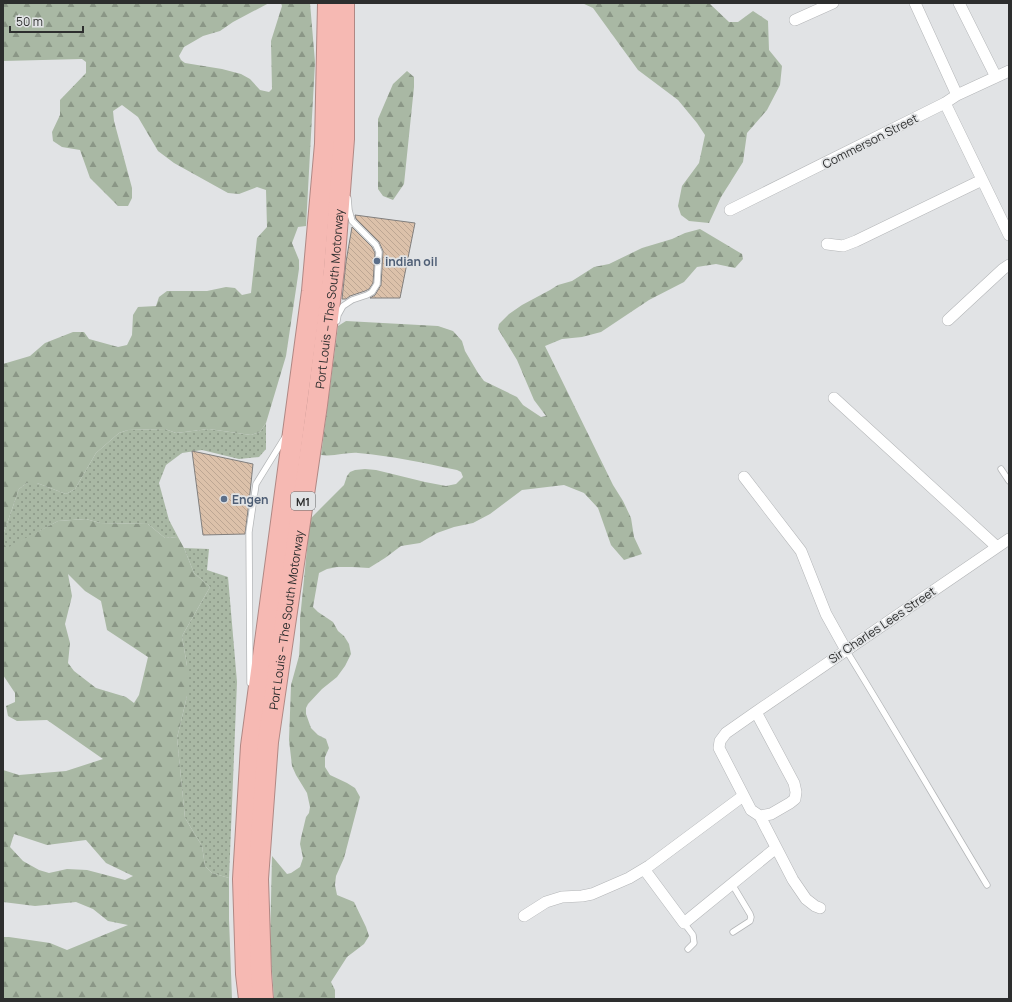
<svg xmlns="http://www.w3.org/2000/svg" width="1012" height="1002" viewBox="0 0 1012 1002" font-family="Manrope,sans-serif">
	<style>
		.grass { fill: url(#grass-dots) }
		.forest { fill: url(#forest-firs); fill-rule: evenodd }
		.building { fill: url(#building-back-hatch); stroke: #817f7e }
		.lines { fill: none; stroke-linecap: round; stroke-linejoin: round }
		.lane-casing { stroke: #b4b6b8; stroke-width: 7 }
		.street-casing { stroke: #b4b6b8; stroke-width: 12 }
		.highway-casing { stroke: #b08884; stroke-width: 22 }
		.lane { stroke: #fff; stroke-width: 5.5 }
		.street { stroke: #fff; stroke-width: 11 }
		.highway { stroke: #f6b9b3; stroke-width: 20 }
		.service-dot { fill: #5c6f8a; stroke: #e1e3e5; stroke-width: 1.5 }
		.labels { text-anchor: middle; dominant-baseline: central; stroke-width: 3.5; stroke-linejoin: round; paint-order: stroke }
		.shield { fill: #e1e3e5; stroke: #636465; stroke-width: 1 }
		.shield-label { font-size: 11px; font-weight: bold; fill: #2d2e2e }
		.street-label { font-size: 12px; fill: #2d2e2e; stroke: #e1e3e5 }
		.service-label { font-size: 12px; font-weight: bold; fill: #4e5e75; stroke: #e1e3e5; text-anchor: start }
	</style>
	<defs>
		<pattern id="grass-dots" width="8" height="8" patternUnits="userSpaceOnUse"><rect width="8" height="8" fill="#a9b8a4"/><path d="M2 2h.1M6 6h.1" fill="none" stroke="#8a9686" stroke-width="1.8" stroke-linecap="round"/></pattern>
		<pattern id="forest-firs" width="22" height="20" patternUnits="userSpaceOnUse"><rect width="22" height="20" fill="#a9b8a4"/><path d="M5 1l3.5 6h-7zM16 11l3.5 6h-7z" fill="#8a9686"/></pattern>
		<pattern id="building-back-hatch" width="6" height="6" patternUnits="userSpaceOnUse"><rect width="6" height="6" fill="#dcc1aa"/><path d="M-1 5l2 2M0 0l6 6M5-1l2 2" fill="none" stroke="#bda693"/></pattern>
	</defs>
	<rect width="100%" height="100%" fill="#e1e3e5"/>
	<path class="grass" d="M266 423V449L259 457 239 459 202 450 182 453 166 465 159 483 169 520 178 537 165 538 148 524 100 523 86 519 58 521 7 549 3 543V535L19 489 27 483H37L66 494 75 489 96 453 119 433 128 430 165 429 176 433 209 429 251 435 260 432Z
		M184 548 209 549 207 570 228 577 237 682 229 878 212 873 205 866 202 846 185 818 177 738 187 696V666L182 636 210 587 194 573Z"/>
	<path class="forest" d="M3 3H269L233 22 220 31 203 36 184 47 179 56 181 60 185 63 222 69 241 74 250 79 260 90 269 92 272 89 271 41 282 6 281 3H310L315 62 306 226 298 227 292 243 299 260V269L286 356 266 423 260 432 251 435 209 429 176 433 165 429 128 430 119 433 96 453 75 489 66 494 37 483H27L19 489 3 535V364L30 356 45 343 73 332H84L89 339 118 347 127 345 132 335 133 315 138 307 156 306 159 297 167 291H207L226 287 235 288 242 295 251 293 257 238 267 227 266 190 257 187 239 194 228 193 174 163 158 151 138 117 122 105 113 111 114 121 132 188V198L128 206H118L90 178 80 150 62 147 53 141 52 132 60 115V100L86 73V62L82 59 3 61Z
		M582 3H709L729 22H738L753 11 768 21 769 50 782 66 780 85 767 110 747 133 743 162 721 197 709 223 689 221 681 215 678 206 682 186 699 163 705 135 697 123 678 100 638 70 593 8Z
		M407 71 414 77V87L404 184 393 200 383 196 378 189V119L393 84Z
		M700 229 742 254 743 259 735 268 716 264 697 267 684 282 649 300 601 332 582 337 562 339 545 346 613 485 623 501 631 518 634 537 642 554 624 560 611 545 598 508 584 493 564 485 522 490 490 514 473 523 454 527 437 533 420 543 401 546 385 558 369 568 352 567H337L327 569 319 573 313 607 318 612 333 622 338 631 344 636 349 644 351 654 345 666 337 677 322 689 308 704 306 708V714L311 728 318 735 326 739 329 748 325 757V767L330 775 347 783 355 788 360 797 344 858 336 876 335 885 337 895 354 902 366 927 369 936 364 944 347 957 331 982 335 990V999H274L270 944 272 856 287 874 291 873 300 867 303 858 300 844 301 838 306 817 309 813 310 807 307 793 296 775 292 766 289 740 291 685 299 656 300 640V619L310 519 344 485 347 476 350 472 355 470 365 469 376 470 425 482 446 486 456 484 463 477 461 472 457 470C424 463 392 456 358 453 346 452 334 457 321 455L338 326 346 321 438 326 453 331 462 341 465 351 478 373 484 381 517 397 523 405 541 417 546 416 534 400 517 360 498 329 499 324 509 314 522 305 550 290 558 285 572 281 594 267 609 264 642 248 672 239 685 233Z
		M86 519 100 523 148 524 165 538 178 537 184 548 194 573 210 587 182 636 187 666V696L177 738 185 818 202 846 205 866 212 873 229 878V919L232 999H3V937H9L50 943 67 950 128 925 108 921 93 909 76 902 35 906 3 902V770L19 775 66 771 103 759 47 720 17 721 8 716 6 706 15 702V693L3 675V543L7 548 58 521ZM68 574 85 591 101 601 107 630 148 657 139 695 134 703 126 697 96 688 74 671 68 663 70 643 65 624 72 596ZM14 834 47 845 86 840 106 863 133 876 125 880 87 870 67 869 49 873 39 870 23 861 10 847Z"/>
	<path class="building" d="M355 215 415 223 400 298H370L375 295 381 285 383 251 379 242 356 219Z
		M352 227 372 247 375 253 373 283 369 289 365 291 350 296 346 299H342L346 262Z
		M192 451 253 464 249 502 245 534 203 535Z"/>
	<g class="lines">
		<g class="lane-casing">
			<path id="lane" d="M337 321 338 315 343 306 352 300 367 295 372 292 377 284 379 252 376 245 352 221 349 210 348 198
				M1001 469 1009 481
				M846 650C894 728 940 807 987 885
				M250 683 249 532 256 484 285 437
				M732 884 750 914 751 917 750 921 733 932
				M684 923 693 935 694 943 688 949"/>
		</g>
		<g class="street-casing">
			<path id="street" d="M915 3 957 95
				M959 3 996 77
				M795 20 833 3
				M945 103 1009 235
				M730 210 945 103 957 95 1009 71
				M827 244 843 246 856 241 982 180
				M948 320 1003 269 1009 265
				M834 398 997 547
				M744 477 801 551 826 614 846 650
				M756 712 794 783 796 792 795 799 790 803 771 814 760 816 751 810 719 748 720 741 726 733 756 712 1009 539
				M760 816 764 824 793 880 806 899 815 906 820 908
				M644 869 684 923 776 848
				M524 916 546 902 562 897 582 896 592 894 629 878 649 866 743 796"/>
		</g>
		<g class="highway-casing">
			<g id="highway">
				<path d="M249 999 246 974 243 879 251 746 312 291 325 144 328 3"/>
				<path id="s1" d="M263 999 261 972 258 879 268 742 317 405 334 269 344 139V3"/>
			</g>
		</g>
		<use href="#lane" class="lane"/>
		<use href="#street" class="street"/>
		<use href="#highway" class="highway"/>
	</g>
	<g class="service-dot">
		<circle cx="377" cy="261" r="4"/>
		<circle cx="224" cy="499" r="4"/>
	</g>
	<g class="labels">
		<rect class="shield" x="291" y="492" width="24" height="18" rx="3"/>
		<g class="shield-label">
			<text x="303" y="501">M1</text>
		</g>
		<g class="street-label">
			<text transform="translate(870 141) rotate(-27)">Commerson Street</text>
			<text stroke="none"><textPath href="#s1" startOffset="705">Port Louis – The South Motorway</textPath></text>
			<text stroke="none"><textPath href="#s1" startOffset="381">Port Louis – The South Motorway</textPath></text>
			<text transform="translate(882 625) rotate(-34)">Sir Charles Lees Street</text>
		</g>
		<g class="service-label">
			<text x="385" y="261">indian oil</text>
			<text x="232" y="499">Engen</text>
		</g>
	</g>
	<rect width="1012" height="1002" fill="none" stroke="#2d2e2e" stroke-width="8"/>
	<path d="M10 26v6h73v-6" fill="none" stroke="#2d2e2e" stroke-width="2"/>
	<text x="16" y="26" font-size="12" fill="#2d2e2e" stroke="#e1e3e5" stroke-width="3" paint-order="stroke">50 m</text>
</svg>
